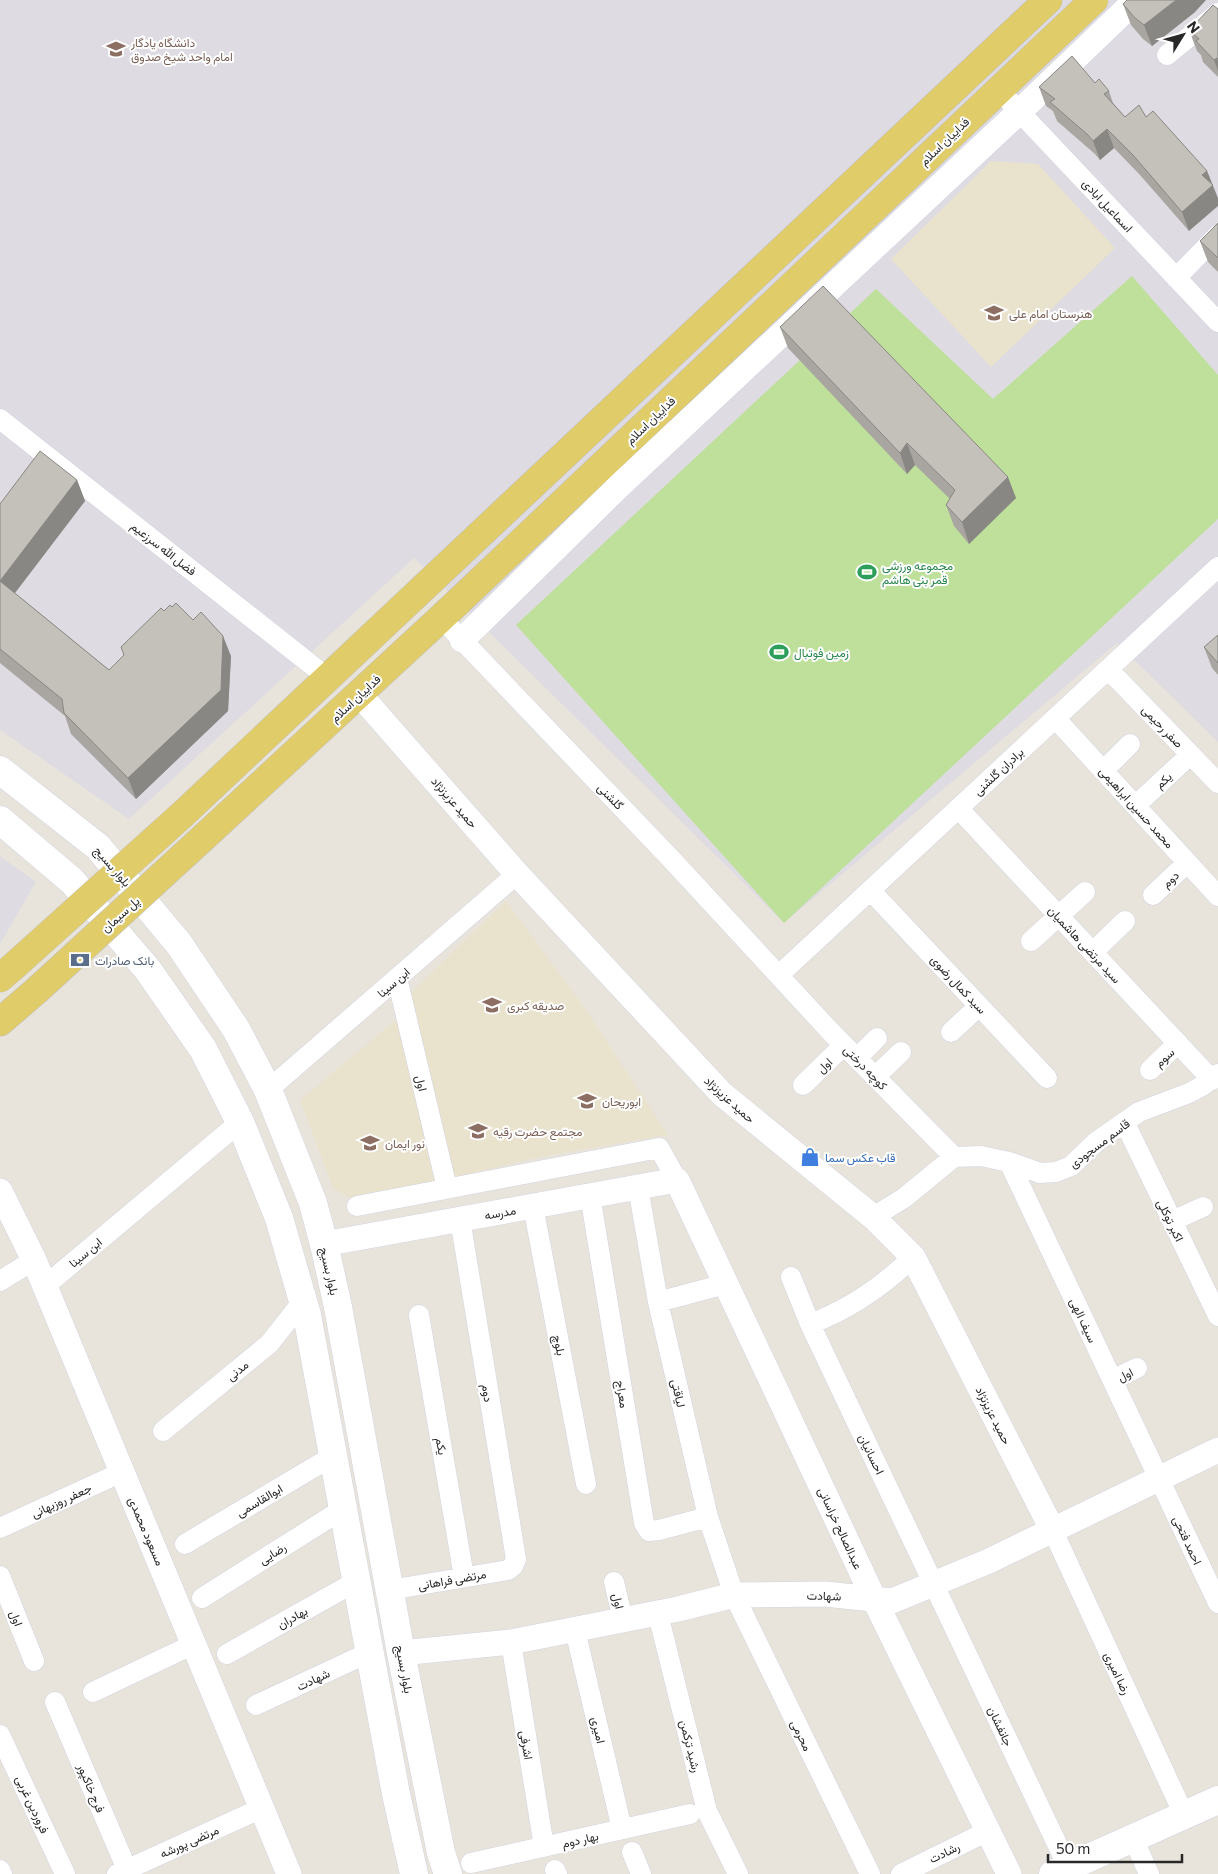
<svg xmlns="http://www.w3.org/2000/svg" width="1218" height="1874" viewBox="0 0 1218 1874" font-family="Commissioner,Vazirmatn,sans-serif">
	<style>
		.industrial { fill: #dedbe2 }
		.education { fill: #e9e2cc }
		.pitch { fill: #bee09a }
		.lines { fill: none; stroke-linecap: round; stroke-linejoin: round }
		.minor-casing { stroke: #d1d3e0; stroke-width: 21 }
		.tertiary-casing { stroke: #d1d3e0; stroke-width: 26 }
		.secondary-casing { stroke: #d1d3e0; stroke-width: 29 }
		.primary-casing { stroke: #c3c3c3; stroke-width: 29 }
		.minor { stroke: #fff; stroke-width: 20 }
		.tertiary { stroke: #fff; stroke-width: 25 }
		.secondary { stroke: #fff; stroke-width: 28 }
		.primary { stroke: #e0cc69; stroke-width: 28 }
		.primary-bridge-casing { stroke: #c3c3c3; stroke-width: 29; stroke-linecap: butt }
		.primary-bridge { stroke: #e0cc69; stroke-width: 28 }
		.wall { fill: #a9a6a1 }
		.shaded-wall { fill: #898783 }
		.building { fill: #c4c1bb; stroke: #898783 }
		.labels { text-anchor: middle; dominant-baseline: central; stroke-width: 4; stroke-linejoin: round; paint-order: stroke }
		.education-label { font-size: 12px; fill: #785e54; stroke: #fff; text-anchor: start }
		.street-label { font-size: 12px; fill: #282828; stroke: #fff }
		.leisure-label { font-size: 12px; fill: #27864d; stroke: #fff; text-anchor: start }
		.service-label { font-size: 12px; fill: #4e5e75; stroke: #fff; text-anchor: start }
		.shop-label { font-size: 12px; fill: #366cbe; stroke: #fff; text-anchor: start }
	</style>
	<rect width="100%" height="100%" fill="#e9e4db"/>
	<path class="industrial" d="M0 0H1218V742L1117 643 784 923 414 558 129 819 0 730Z
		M0 856 36 882 0 944Z"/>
	<path class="education" d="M991 161 1038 164 1115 248 991 367 891 259Z
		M506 901 586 1010 668 1135 540 1157 432 1182 359 1203 333 1188 300 1100 401 1016 402 1001Z"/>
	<path class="pitch" d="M1132 276 1218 375V519L784 923 516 625 876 289 993 399Z"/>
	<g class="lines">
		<g class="minor-casing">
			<path id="minor" d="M1167 55 1218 13
				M998 89 1218 322
				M1176 278 1218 235
				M0 419 328 678
				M441 618 673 861 830 1031 954 1157
				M1108 669 1218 783
				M1055 718 1218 896
				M1103 771 1130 744
				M1135 806 1190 755
				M958 808 1212 1080
				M870 890 1047 1078
				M1153 895 1187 863
				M1031 941 1085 892
				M1093 952 1125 921
				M779 975 1218 567
				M397 978 447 1188
				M951 1032 979 1006
				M857 1058 877 1038
				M1150 1070 1178 1043
				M875 1077 901 1052
				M803 1085 844 1045
				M268 1090 517 874
				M1125 1123 1218 1316
				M1009 1162 1218 1603
				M638 1187 658 1302 708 1517 734 1595 870 1874
				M590 1195 644 1523 649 1531 659 1530 708 1517
				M357 1206 659 1148 677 1180
				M533 1206 586 1484
				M873 1217 904 1198 954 1157 981 1156 1009 1162 1040 1173 1056 1172 1071 1166 1096 1142 1139 1112 1189 1093 1202 1086 1218 1074
				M1172 1221 1203 1207
				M791 1277 810 1324 1068 1867
				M0 1281 34 1260
				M45 1286 240 1122
				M658 1302 725 1284
				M419 1315 464 1577
				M810 1324C848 1310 884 1285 913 1257
				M1112 1380 1137 1368
				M163 1431 269 1344 303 1301
				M0 1528 122 1472
				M1053 1531 1184 1815
				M185 1544 333 1456
				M0 1576 34 1661
				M614 1582 623 1620
				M390 1590 508 1570 513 1566 516 1559 460 1219
				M202 1598 343 1509
				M658 1614 707 1811 738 1874
				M575 1630 622 1829
				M511 1642 544 1847
				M227 1654 357 1581
				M93 1692 194 1644
				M55 1702 129 1874
				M256 1705 370 1652
				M0 1735 65 1874
				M1133 1838 1149 1874
				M632 1852 641 1874
				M471 1863 690 1814
				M0 1870 2 1874
				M555 1870 557 1874
				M117 1874 262 1808
				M901 1874 988 1831"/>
		</g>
		<g class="tertiary-casing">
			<path id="tertiary" d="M462 640 619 486 1019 112 1136 0
				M359 694 517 874 722 1094 873 1217 913 1257 1053 1531
				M0 1191 34 1260 289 1874
				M324 1244 677 1180 875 1601 1009 1874
				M401 1653 511 1642 678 1609 734 1595 825 1594 892 1601 989 1561 1218 1450"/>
		</g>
		<g class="secondary-casing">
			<path id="secondary" d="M0 770 98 847 179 944 236 1029 268 1090 313 1203 324 1244 338 1307 401 1653 441 1853 448 1874
				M0 820 72 881 148 970 203 1049 240 1122 279 1218 307 1315 396 1794 414 1874
				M1053 1874 1218 1800"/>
		</g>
		<g class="primary-casing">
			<path id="primary" d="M183 814 1048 0
				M204 837 441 618 1094 0
				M0 978 14 966
				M0 1022 36 991"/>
		</g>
		<use href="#minor" class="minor"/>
		<use href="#tertiary" class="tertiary"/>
		<use href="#secondary" class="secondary"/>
		<use href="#primary" class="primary"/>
		<g class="primary-bridge-casing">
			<path id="primary-bridge" d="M14 966 183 814
				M36 991 204 837"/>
		</g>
		<use href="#primary-bridge" class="primary-bridge"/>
	</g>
	<path class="wall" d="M1123 4 1195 12 1152 46 1143 39 1131 25Z
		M1218 9V77L1203 62 1201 55 1197 51 1189 30Z
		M1039 87 1109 91 1113 103 1125 117H1146L1207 171 1212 184 1189 231 1140 175 1114 148 1100 160 1095 154 1057 121 1053 111 1046 106Z
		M1218 223V272L1208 262 1200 241Z
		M780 327 1016 498 969 544 954 526 946 505 950 499 915 465 907 474 788 348Z
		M77 480 85 501 15 593 109 670 124 655 164 611 172 607 193 620 231 656 228 711 136 799 71 734 65 716 0 663V504Z
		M1218 635V675L1212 668 1204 647Z"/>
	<path class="shaded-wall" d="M1176 0H1206L1195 12 1152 46 1144 25Z
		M1217 58 1218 61V71L1214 60Z
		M1107 129 1114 148 1100 160 1093 141Z
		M1207 171 1218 198V206L1189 231 1182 212 1202 175Z
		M907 443 915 465 907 474 900 453Z
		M1008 477 1016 498 969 544 962 522Z
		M77 480 85 501 8 602 0 581Z
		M223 636 231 656 228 711 136 799 128 778Z"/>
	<path class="building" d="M1127 0H1176L1144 25 1135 18 1123 4Z
		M1213 5 1218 9V59L1217 58 1214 60 1196 41 1199 39 1189 30Z
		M1072 56 1095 83 1099 79 1109 91 1104 94 1125 117 1139 105 1146 117 1153 111 1207 171 1202 175 1213 185 1182 212 1133 155 1107 129 1093 141 1088 135 1050 102 1055 99 1039 87Z
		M1218 223V258L1200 241Z
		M823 286 1008 477 962 522 946 505 955 490 907 443 900 453 780 327Z
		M40 451 77 480 0 581 109 670 124 655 121 647 161 608 164 611 170 605 172 607 176 603 193 620 201 612 223 636 221 690 128 778 64 713 62 699 0 649V504Z
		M1218 635V663L1204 647Z"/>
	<defs>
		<g id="university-bare" transform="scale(1.5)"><path d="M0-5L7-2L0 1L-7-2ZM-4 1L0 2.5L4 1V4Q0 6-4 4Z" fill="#8d6e63" stroke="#fff" stroke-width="2.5" paint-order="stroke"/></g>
		<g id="school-bare" transform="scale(1.5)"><path d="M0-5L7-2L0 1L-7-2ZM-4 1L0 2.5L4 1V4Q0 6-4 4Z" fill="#8d6e63" stroke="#fff" stroke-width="2.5" paint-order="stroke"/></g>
		<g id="stadium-bare" transform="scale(1.5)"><path d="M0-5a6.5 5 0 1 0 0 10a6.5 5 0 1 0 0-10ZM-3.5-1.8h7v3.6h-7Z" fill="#2e9e5b" stroke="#fff" stroke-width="2.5" paint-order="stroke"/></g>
		<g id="bank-bare" transform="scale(1.5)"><path d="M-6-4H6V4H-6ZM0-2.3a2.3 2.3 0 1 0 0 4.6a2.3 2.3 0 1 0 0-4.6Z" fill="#5c6f8a" stroke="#fff" stroke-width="2.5" paint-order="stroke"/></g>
		<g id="shop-bare" transform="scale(1.5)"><path d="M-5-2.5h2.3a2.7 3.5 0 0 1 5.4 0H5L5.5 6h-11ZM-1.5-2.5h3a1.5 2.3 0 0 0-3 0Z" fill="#3f7fe0" stroke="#fff" stroke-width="2.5" paint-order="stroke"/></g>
	</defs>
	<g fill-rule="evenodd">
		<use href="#university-bare" x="116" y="49"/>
		<use href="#school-bare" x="994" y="313"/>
		<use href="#stadium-bare" x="867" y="572"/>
		<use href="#stadium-bare" x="779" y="652"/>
		<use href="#bank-bare" x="80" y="960"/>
		<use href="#school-bare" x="492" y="1005"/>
		<use href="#school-bare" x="587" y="1101"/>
		<use href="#school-bare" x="478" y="1131"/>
		<use href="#school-bare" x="370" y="1143"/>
		<use href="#shop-bare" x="810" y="1157"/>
	</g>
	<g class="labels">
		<g class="education-label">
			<text x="131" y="42">دانشگاه یادگار<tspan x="131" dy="14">امام واحد شیخ صدوق</tspan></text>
			<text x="1009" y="313">هنرستان امام علی</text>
			<text x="507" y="1005">صدیقه کبری</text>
			<text x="602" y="1101">ابوریحان</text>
			<text x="493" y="1131">مجتمع حضرت رقیه</text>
			<text x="385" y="1143">نور ایمان</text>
		</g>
		<g class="street-label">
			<text transform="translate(944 141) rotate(-44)">فداییان اسلام</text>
			<text transform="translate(1108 205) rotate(47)">اسماعیل ابادی</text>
			<text transform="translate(650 420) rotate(-44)">فداییان اسلام</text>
			<text transform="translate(164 548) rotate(38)">فضل الله سرزعیم</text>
			<text transform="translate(355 698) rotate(-43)">فداییان اسلام</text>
			<text transform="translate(1163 726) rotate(46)">صفر رحیمی</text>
			<text transform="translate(998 771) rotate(-43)">برادران گلشنی</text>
			<text transform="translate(1163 780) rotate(-43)">یکم</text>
			<text transform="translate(611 796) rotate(46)">گلشنی</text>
			<text transform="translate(455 802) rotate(49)">حمید عزیزنژاد</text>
			<text transform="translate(1137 807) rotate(48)">محمد حسین ابراهیمی</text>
			<text transform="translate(113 866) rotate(49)">بلوار بسیج</text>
			<text transform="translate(1170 879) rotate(-43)">دوم</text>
			<text transform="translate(120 914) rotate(-42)">پل سیمان</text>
			<text transform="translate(1085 944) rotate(47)">سید مرتضی هاشمیان</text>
			<text transform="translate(393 982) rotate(-41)">ابن سینا</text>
			<text transform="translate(959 984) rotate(47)">سید کمال رضوی</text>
			<text transform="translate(1164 1057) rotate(-43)">سوم</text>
			<text transform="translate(824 1065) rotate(-44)">اول</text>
			<text transform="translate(866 1067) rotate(46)">کوچه درختی</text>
			<text transform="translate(422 1083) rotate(76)">اول</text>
			<text transform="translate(730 1099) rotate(42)">حمید عزیزنژاد</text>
			<text transform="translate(1099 1143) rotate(-37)">قاسم مسجودی</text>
			<text transform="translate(500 1212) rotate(-10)">مدرسه</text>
			<text transform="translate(1171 1220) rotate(64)">اکبر توکلی</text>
			<text transform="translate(85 1252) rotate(-40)">ابن سینا</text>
			<text transform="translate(330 1271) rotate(77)">بلوار بسیج</text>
			<text transform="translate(1084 1320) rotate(65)">سیف الهی</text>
			<text transform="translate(560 1345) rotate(79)">بلوچ</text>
			<text transform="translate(237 1370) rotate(-39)">مدنی</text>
			<text transform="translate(1125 1374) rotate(-27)">اول</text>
			<text transform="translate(488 1393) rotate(81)">دوم</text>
			<text transform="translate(679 1393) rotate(77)">لیاقتی</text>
			<text transform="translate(623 1394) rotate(81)">معراج</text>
			<text transform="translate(994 1415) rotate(63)">حمید عزیزنژاد</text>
			<text transform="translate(442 1446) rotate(80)">یکم</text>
			<text transform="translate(872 1454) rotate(64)">احسانیان</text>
			<text transform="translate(61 1500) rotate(-25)">جعفر روزبهانی</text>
			<text transform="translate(259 1500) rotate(-31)">ابوالقاسمی</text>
			<text transform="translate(841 1528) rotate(65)">عبدالصالح خراسانی</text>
			<text transform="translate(147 1531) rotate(67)">مسعود محمدی</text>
			<text transform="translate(1188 1540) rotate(65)">احمد فتحی</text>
			<text transform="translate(272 1553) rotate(-32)">رضایی</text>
			<text transform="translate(452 1579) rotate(-10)">مرتضی فراهانی</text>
			<text transform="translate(824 1595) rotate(2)">شهادت</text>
			<text transform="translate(619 1601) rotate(77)">اول</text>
			<text transform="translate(292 1617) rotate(-29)">بهادران</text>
			<text transform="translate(17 1618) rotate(69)">اول</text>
			<text transform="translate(405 1669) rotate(79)">بلوار بسیج</text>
			<text transform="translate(1118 1673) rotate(65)">رضا امیری</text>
			<text transform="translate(313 1679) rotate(-25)">شهادت</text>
			<text transform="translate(1001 1726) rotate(65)">جانفشان</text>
			<text transform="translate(599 1730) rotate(77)">امیری</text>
			<text transform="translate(802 1735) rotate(64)">محرمی</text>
			<text transform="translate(527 1745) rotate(81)">اشرفی</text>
			<text transform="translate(691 1746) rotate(76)">رشید ترکمن</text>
			<text transform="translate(92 1788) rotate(67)">فرج خاکپور</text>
			<text transform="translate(33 1804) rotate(65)">فروردین غربی</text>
			<text transform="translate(580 1839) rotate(-13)">بهار دوم</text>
			<text transform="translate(189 1841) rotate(-24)">مرتضی پورشه</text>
			<text transform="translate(944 1852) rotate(-26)">رشادت</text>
		</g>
		<g class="leisure-label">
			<text x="882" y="565">مجموعه ورزشی<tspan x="882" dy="14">قمر بنی هاشم</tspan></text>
			<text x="794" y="652">زمین فوتبال</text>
		</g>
		<g class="service-label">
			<text x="95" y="960">بانک صادرات</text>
		</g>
		<g class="shop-label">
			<text x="825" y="1157">قاب عکس سما</text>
		</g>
	</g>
	<g transform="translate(1183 35) rotate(53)" stroke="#ffffff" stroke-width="4" paint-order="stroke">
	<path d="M0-4L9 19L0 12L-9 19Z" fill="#282828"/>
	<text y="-8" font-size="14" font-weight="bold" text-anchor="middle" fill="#282828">N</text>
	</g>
	<path d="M1048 1854v8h134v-8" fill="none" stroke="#282828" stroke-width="2.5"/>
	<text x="1056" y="1854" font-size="15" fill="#282828" stroke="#ffffff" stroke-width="4" paint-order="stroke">50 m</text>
</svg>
